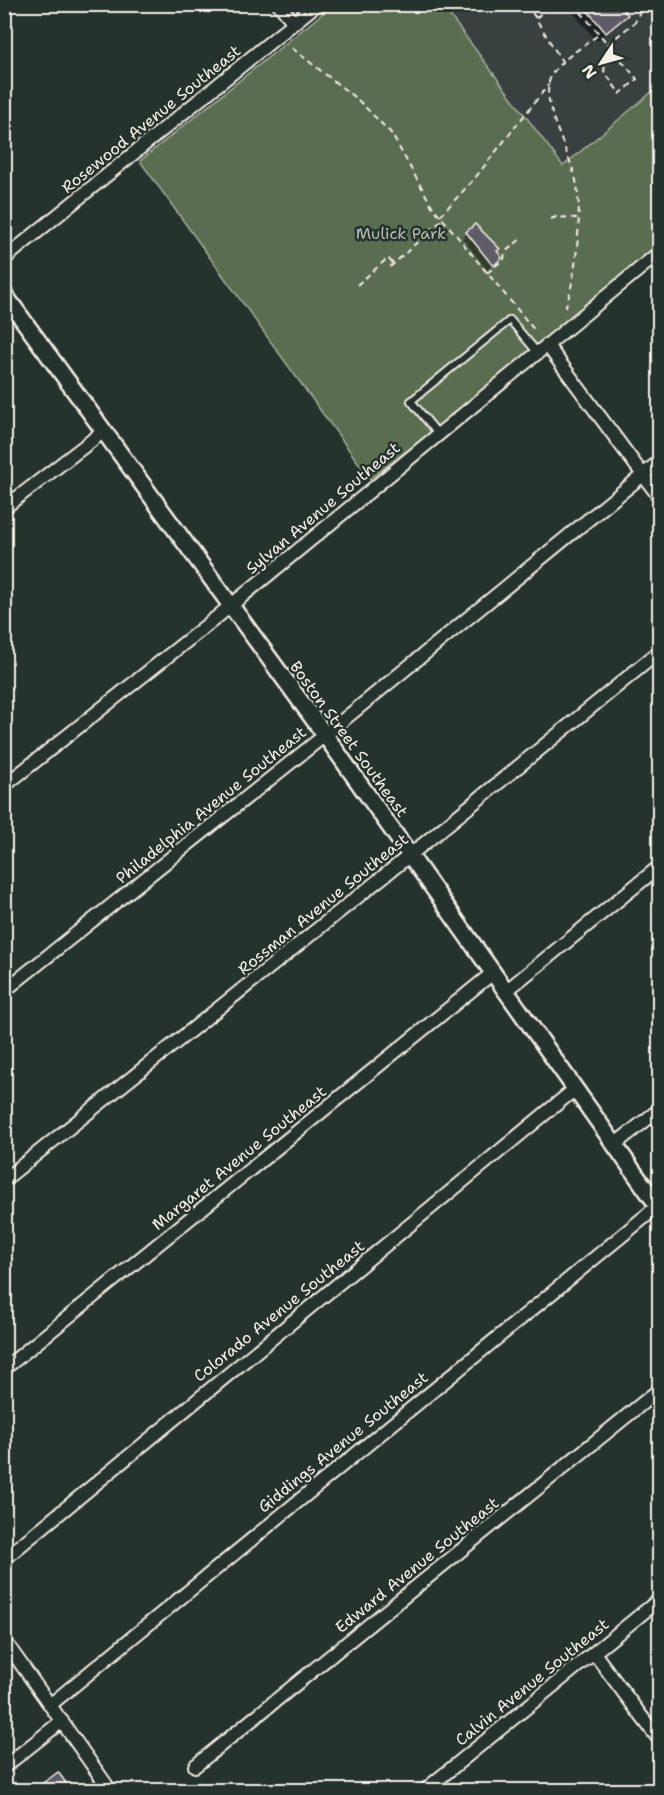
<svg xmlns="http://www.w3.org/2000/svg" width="664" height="1795" viewBox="0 0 664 1795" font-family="'Shantell Sans',sans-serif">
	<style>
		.built { fill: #373f3f }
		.green { fill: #5a6d51; stroke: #a7af9c; stroke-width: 1.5 }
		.shadow { fill: #0007 }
		.building { fill: #5f5c68; stroke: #f4f1e8; stroke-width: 1.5 }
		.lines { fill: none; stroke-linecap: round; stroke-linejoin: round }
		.service-casing { stroke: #f4f1e8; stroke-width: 10 }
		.minor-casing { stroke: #f4f1e8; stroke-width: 16 }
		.tertiary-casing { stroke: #f4f1e8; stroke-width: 20 }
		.path { stroke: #f4f1e8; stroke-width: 2; stroke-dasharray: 6 4.5; stroke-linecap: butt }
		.service { stroke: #26332d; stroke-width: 6 }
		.minor { stroke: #26332d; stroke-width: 12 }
		.tertiary { stroke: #26332d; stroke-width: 15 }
		.labels { text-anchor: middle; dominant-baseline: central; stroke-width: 5; stroke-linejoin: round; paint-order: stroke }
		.street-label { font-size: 16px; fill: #f4f1e8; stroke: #26332d }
		.park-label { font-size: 16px; fill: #b6bcac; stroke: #26332d }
	</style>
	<rect width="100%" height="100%" fill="#26332d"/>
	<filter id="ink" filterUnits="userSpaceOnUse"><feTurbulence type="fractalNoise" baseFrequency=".0167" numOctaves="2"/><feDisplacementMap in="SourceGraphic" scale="12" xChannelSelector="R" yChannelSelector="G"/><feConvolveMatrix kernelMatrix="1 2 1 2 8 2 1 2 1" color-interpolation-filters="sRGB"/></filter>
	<g filter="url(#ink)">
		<path class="built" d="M442 5H659V86L563 166Z"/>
		<path class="green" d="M333 5H442L563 166 659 86V248L561 333 370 479 140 161Z"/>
		<path class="shadow" d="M566 4H631L623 12 617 24 597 41Z
			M475 226 495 251 496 263 487 270 462 238Z
			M4 1694 14 1706 4 1714Z"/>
		<path class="building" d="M582 4H632L624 11 628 15 606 33Z
			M475 224 500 249 497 251 502 258 493 266 466 232Z
			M58 1772 72 1791H31L50 1778Z"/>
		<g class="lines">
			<g class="service-casing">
				<path id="service" d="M438 434 411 401 510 320 537 352"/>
			</g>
			<g class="minor-casing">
				<path id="minor" d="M279 4 294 23
					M4 259 317 4
					M547 345 660 498
					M4 508 104 431
					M4 786 217 617 660 252
					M4 991 325 735 660 461
					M506 991 660 866
					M614 1145 660 1109
					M4 1180 410 855 660 651
					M4 1369 494 972
					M4 1559 575 1089
					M4 1640 110 1790
					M594 1653 660 1741
					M50 1705 658 1206
					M195 1766 660 1389
					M4 1767 62 1721
					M425 1790 660 1599"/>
			</g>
			<g class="tertiary-casing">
				<path id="tertiary" d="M4 294 325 735 660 1209"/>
			</g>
			<path class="path" d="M527 4 563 63
				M574 4 637 79 620 94 604 71 605 66 618 56
				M536 18 552 4
				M608 44 635 22 640 12 650 4
				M292 48 358 100 391 133 432 206 536 332
				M440 216 475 178 549 84
				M551 219 556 217 577 218
				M390 267 443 219
				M487 273 504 259 505 252 523 237
				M357 285 388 258 393 264
				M565 308C576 281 582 215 577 186 573 156 538 104 551 76 560 59 585 46 599 34"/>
			<use href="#service" class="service"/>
			<use href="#minor" class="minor"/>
			<use href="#tertiary" class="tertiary"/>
		</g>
	</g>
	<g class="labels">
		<g class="street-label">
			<text transform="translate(151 119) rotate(-39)">Rosewood Avenue Southeast</text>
			<text transform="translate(323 508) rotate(-40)">Sylvan Avenue Southeast</text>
			<text transform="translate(349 739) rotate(54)">Boston Street Southeast</text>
			<text transform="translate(211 805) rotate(-39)">Philadelphia Avenue Southeast</text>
			<text transform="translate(323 904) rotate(-39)">Rossman Avenue Southeast</text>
			<text transform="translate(239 1158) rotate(-39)">Margaret Avenue Southeast</text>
			<text transform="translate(279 1311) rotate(-39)">Colorado Avenue Southeast</text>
			<text transform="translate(343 1442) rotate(-39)">Giddings Avenue Southeast</text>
			<text transform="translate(417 1565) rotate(-39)">Edward Avenue Southeast</text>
			<text transform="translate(532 1682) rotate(-39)">Calvin Avenue Southeast</text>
		</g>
		<g class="park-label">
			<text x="401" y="233">Mulick Park</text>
		</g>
	</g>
	<rect width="664" height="1795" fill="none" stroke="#26332d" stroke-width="24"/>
	<rect x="12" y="12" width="640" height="1771" fill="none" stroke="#f4f1e8" stroke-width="2" filter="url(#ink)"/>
	<g transform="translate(601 63) rotate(234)" stroke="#26332d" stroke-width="4.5" paint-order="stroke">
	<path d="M0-4.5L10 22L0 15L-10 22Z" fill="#f4f1e8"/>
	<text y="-9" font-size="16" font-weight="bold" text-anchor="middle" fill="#f4f1e8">N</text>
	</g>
</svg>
